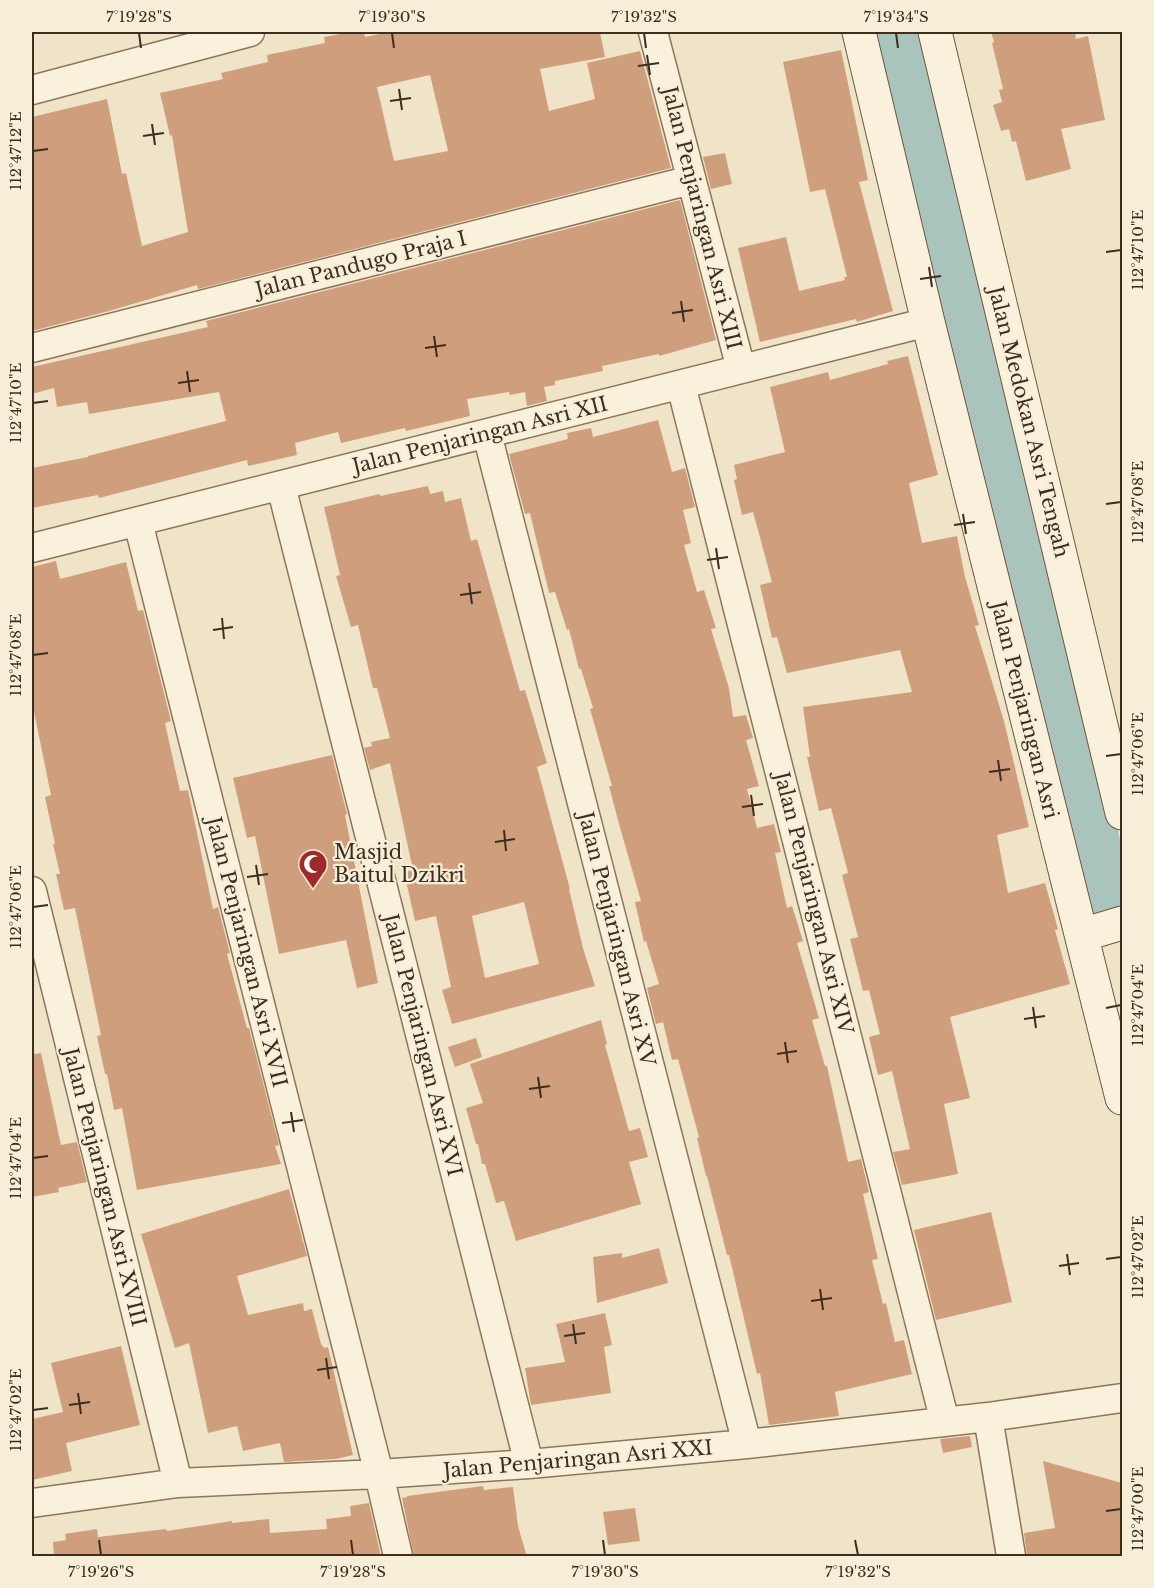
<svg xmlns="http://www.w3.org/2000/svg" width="1154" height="1588" viewBox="0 0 1154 1588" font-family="'Libre Baskerville',serif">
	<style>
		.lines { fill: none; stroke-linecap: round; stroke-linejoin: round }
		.river { stroke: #a9c4bc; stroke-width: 50 }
		.building { fill: #cf9f7d; fill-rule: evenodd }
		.street-casing { stroke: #8d765c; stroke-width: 31 }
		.secondary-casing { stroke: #6f573f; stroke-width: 35 }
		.street { stroke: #faf1dc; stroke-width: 28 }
		.secondary { stroke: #faf1dc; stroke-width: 33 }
		.ticks { fill: none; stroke: #3d2e20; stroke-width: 2 }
		.labels { text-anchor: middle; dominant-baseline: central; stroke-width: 4.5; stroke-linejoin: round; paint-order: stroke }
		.street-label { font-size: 20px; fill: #3d2e20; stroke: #f7eed8 }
		.poi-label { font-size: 20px; fill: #3d2e20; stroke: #f7eed8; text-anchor: start }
		.neatline { fill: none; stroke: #3d2e20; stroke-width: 2 }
		.ticks-label { font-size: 15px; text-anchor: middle; fill: #3d2e20 }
	</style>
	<rect width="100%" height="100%" fill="#f0e4c8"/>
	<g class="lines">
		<path class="river" d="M892 32 1110 902"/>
	</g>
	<path class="building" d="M351 32H364L365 37 389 32H600L605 57 540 69 549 111 595 99 587 63 640 51 671 168 198 289 197 285 109 311 32 331V117L107 99 122 174 126 173 142 246 188 232 172 135 170 136 160 93 223 79 221 73 268 62 267 55 325 43 324 37ZM430 75 448 151 394 161 377 87Z
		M991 32H1075L1076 39 1088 36 1105 120 1061 129 1071 169 1026 181 1016 141 1012 142 1009 129 1001 131 993 105 1002 102 999 90 1003 89 992 43 994 42Z
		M841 50 868 180 859 182 893 311 857 322 856 319 760 342 738 248 786 237 799 291 845 280 844 277H847L825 189 810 192 783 62Z
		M725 153 732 184 711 189 703 157Z
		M680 200 716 340 659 356V354L602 366 603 371 555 381V385L544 387 547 401 527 406 525 392 510 395 509 392 467 399 470 416 406 431 405 428 341 443 338 432 295 443 297 455 248 466 247 460 99 498 98 495 32 508V468L88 457V456L226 421 219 392 89 414 87 402 57 407 54 388 32 394V367L208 327 206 321Z
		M908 356 938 475 909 483 922 543 957 536 965 577 979 625 975 626 1004 721 1029 827 997 835 1008 893 1045 883 1058 929 1055 930 1070 984 950 1017 970 1098 944 1104 958 1174 902 1185 893 1152 910 1149 892 1071 878 1075 869 1037 880 1034 869 990 863 991 850 939 858 937 842 875 848 873 831 808 819 811 807 757H810L803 707 912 692 900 650 787 673 777 637 772 638 760 585 772 582 761 541 753 512 742 515 734 480 737 479 734 465 785 452 770 387 828 372 830 380 888 364 887 361Z
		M658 420 672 472 685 468 695 507 683 510 691 543 684 545 697 592 704 590 716 628 711 629 729 688 733 717 746 715 753 738 746 740 759 786 747 789 757 828 774 824 781 852 775 853 787 908 792 906 803 941 797 943 819 1018 812 1020 825 1066H827L848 1162 861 1159 869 1192 863 1194 878 1259 872 1260 883 1304 886 1303 895 1342 904 1340 912 1374 835 1392 839 1416 769 1425 760 1373 757 1374 729 1255H727L707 1176H706L697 1138 699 1137 678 1059 672 1060 663 1022 656 1024 647 988 659 984 646 941 644 942 635 902 641 901 619 824 609 786H612L590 709 593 708 581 669H579L569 629 567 630 555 592 549 593 530 513 525 514 509 454 568 439 567 433 591 428 593 437Z
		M428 486 430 494 443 491 445 502 461 498 471 541 477 539 520 691 525 690 547 763 537 767 570 889H569L583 948 595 986 452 1024 442 990 451 987 436 916 415 921 404 872 413 870 390 763 370 770 364 748 372 746 371 742 390 738 377 688H373L358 625 351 627 336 576 340 575 324 507 380 494V496ZM524 902 539 964 485 978 472 916Z
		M56 561 60 579 126 562 138 611 143 610 171 721 165 723 180 791 188 790 213 909 218 907 230 953 227 954 247 1028H249L279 1145 275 1146 281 1164 137 1190 122 1108 114 1110 107 1074H105L97 1036 101 1035 75 908 64 910 56 874H60L53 844H55L45 797 51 795 32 702V567Z
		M332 755 347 814 345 815 378 983 357 988 346 940 279 954 255 836 247 838 233 778Z
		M601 1020 607 1044 605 1045 629 1131 640 1128 648 1157 629 1162 641 1204 516 1241 504 1201 496 1203 485 1164H482L478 1144H476L466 1108 483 1103 470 1064Z
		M476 1038 482 1057 455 1067 448 1047Z
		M41 1053 61 1145 77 1142 87 1182 58 1188 59 1192 32 1197V1054Z
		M289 1189 307 1256 237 1276 248 1315 303 1303 304 1311 312 1309 321 1344 324 1348 328 1347 353 1455 336 1459 284 1462 280 1443 243 1451 237 1426 208 1433 189 1343 175 1348 141 1234Z
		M991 1212 1012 1302 936 1320 914 1230Z
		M659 1248 668 1283 597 1303 593 1257 622 1253V1258Z
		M605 1313 612 1345 604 1347 611 1393 531 1405 525 1368 565 1362 556 1324Z
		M121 1346 140 1425 66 1443 72 1471 32 1480V1419L63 1412 51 1363Z
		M970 1436 972 1447 943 1453 940 1439Z
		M1043 1461 1122 1483V1557H1027L1024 1533 1055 1528Z
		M483 1486 484 1490 513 1487 518 1526 527 1557H414L402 1498 407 1497V1496Z
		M369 1503 381 1557H54L53 1542 66 1540 65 1534 97 1529 98 1537 166 1529 167 1531 232 1521V1523L269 1519 270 1533 327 1529 326 1519 351 1516 350 1506Z
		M635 1508 640 1541 608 1545 603 1512Z"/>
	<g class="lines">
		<g class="street-casing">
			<path id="street" d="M653 32 741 369
				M32 90 250 32
				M32 348 691 180
				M681 385 945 1422
				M487 434 747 1444
				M281 486 529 1464
				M138 522 379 1474 398 1556
				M32 548 928 322
				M32 891 178 1483
				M988 1417 1011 1556
				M32 1503 178 1483 379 1474 529 1464 747 1444 988 1417 1122 1398"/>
		</g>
		<g class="secondary-casing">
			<path id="secondary" d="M859 32 928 322 1122 1098
				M935 32 1122 813
				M1082 935 1122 923"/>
		</g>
		<use href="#street" class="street"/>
		<use href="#secondary" class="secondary"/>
	</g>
	<path class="ticks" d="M139 33 141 48M392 33 394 48M644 33 646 48M896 33 898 48M647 55 650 75M638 66 659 63M399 89 402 110M390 101 411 98M152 124 155 145M143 136 164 133M33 151 48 149M1106 252 1121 250M929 267 932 287M920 279 941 276M681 301 684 322M672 313 693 310M434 336 437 357M425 348 446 345M187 371 190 392M178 383 199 380M33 403 48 401M1106 504 1121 502M963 514 966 534M954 525 975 522M716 548 719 569M707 560 728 557M469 583 472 604M460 595 481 592M222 618 224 639M213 630 233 627M33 655 48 653M1106 756 1121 754M998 760 1001 781M989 772 1010 769M751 795 754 816M742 807 763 804M504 830 506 851M495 842 515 839M256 865 259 885M247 877 268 874M33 907 48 905M1033 1007 1036 1028M1106 1008 1121 1005M1024 1019 1045 1016M785 1042 788 1063M777 1054 797 1051M538 1077 541 1098M529 1089 550 1086M291 1112 294 1132M282 1123 303 1120M33 1158 48 1156M1067 1254 1070 1275M1106 1259 1121 1257M1059 1266 1079 1263M820 1289 823 1310M811 1301 832 1298M573 1324 576 1344M564 1336 585 1333M326 1358 329 1379M317 1370 337 1367M78 1393 81 1414M69 1405 90 1402M33 1410 48 1408M1106 1511 1121 1509M99 1540 101 1555M351 1540 353 1555M603 1540 605 1555M855 1540 858 1555"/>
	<defs>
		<g id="mosque-pin" transform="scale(1.5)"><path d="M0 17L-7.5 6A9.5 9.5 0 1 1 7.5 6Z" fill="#9e2a2b" stroke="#f7eed8"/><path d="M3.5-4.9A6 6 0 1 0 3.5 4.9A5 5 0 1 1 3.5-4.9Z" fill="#fff"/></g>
	</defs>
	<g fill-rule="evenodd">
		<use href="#mosque-pin" x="313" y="864"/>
	</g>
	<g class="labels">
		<g class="street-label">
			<text transform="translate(702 218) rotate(76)">Jalan Penjaringan Asri XIII</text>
			<text transform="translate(361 264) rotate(-14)">Jalan Pandugo Praja I</text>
			<text transform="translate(1029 422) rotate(76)">Jalan Medokan Asri Tengah</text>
			<text transform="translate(480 435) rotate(-14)">Jalan Penjaringan Asri XII</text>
			<text transform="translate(1025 710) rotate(76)">Jalan Penjaringan Asri</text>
			<text transform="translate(814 903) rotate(76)">Jalan Penjaringan Asri XIV</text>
			<text transform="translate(617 939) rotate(76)">Jalan Penjaringan Asri XV</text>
			<text transform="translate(247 952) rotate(76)">Jalan Penjaringan Asri XVII</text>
			<text transform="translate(423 1045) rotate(76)">Jalan Penjaringan Asri XVI</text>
			<text transform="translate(105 1187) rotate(76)">Jalan Penjaringan Asri XVIII</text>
			<text transform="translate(578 1459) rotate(-5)">Jalan Penjaringan Asri XXI</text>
		</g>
		<g class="poi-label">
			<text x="334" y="852">Masjid<tspan x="334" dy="23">Baitul Dzikri</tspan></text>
		</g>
	</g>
	<rect width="1154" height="1588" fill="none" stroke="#f7eed8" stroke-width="66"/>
	<rect x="33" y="33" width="1088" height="1522" class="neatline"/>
	<g class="ticks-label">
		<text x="139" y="22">7°19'28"S</text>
		<text x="392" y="22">7°19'30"S</text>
		<text x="644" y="22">7°19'32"S</text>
		<text x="896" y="22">7°19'34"S</text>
		<text transform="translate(16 151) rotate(-90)" y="5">112°47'12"E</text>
		<text transform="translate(1138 250) rotate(-90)" y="5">112°47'10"E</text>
		<text transform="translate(16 403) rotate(-90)" y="5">112°47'10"E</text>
		<text transform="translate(1138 502) rotate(-90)" y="5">112°47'08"E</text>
		<text transform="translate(16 655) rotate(-90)" y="5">112°47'08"E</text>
		<text transform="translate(1138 754) rotate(-90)" y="5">112°47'06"E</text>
		<text transform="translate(16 907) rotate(-90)" y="5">112°47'06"E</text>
		<text transform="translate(1138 1005) rotate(-90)" y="5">112°47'04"E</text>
		<text transform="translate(16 1158) rotate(-90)" y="5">112°47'04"E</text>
		<text transform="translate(1138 1257) rotate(-90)" y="5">112°47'02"E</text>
		<text transform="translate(16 1410) rotate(-90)" y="5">112°47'02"E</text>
		<text transform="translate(1138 1509) rotate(-90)" y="5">112°47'00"E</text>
		<text x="101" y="1577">7°19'26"S</text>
		<text x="353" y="1577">7°19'28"S</text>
		<text x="605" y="1577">7°19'30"S</text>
		<text x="858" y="1577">7°19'32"S</text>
	</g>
</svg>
